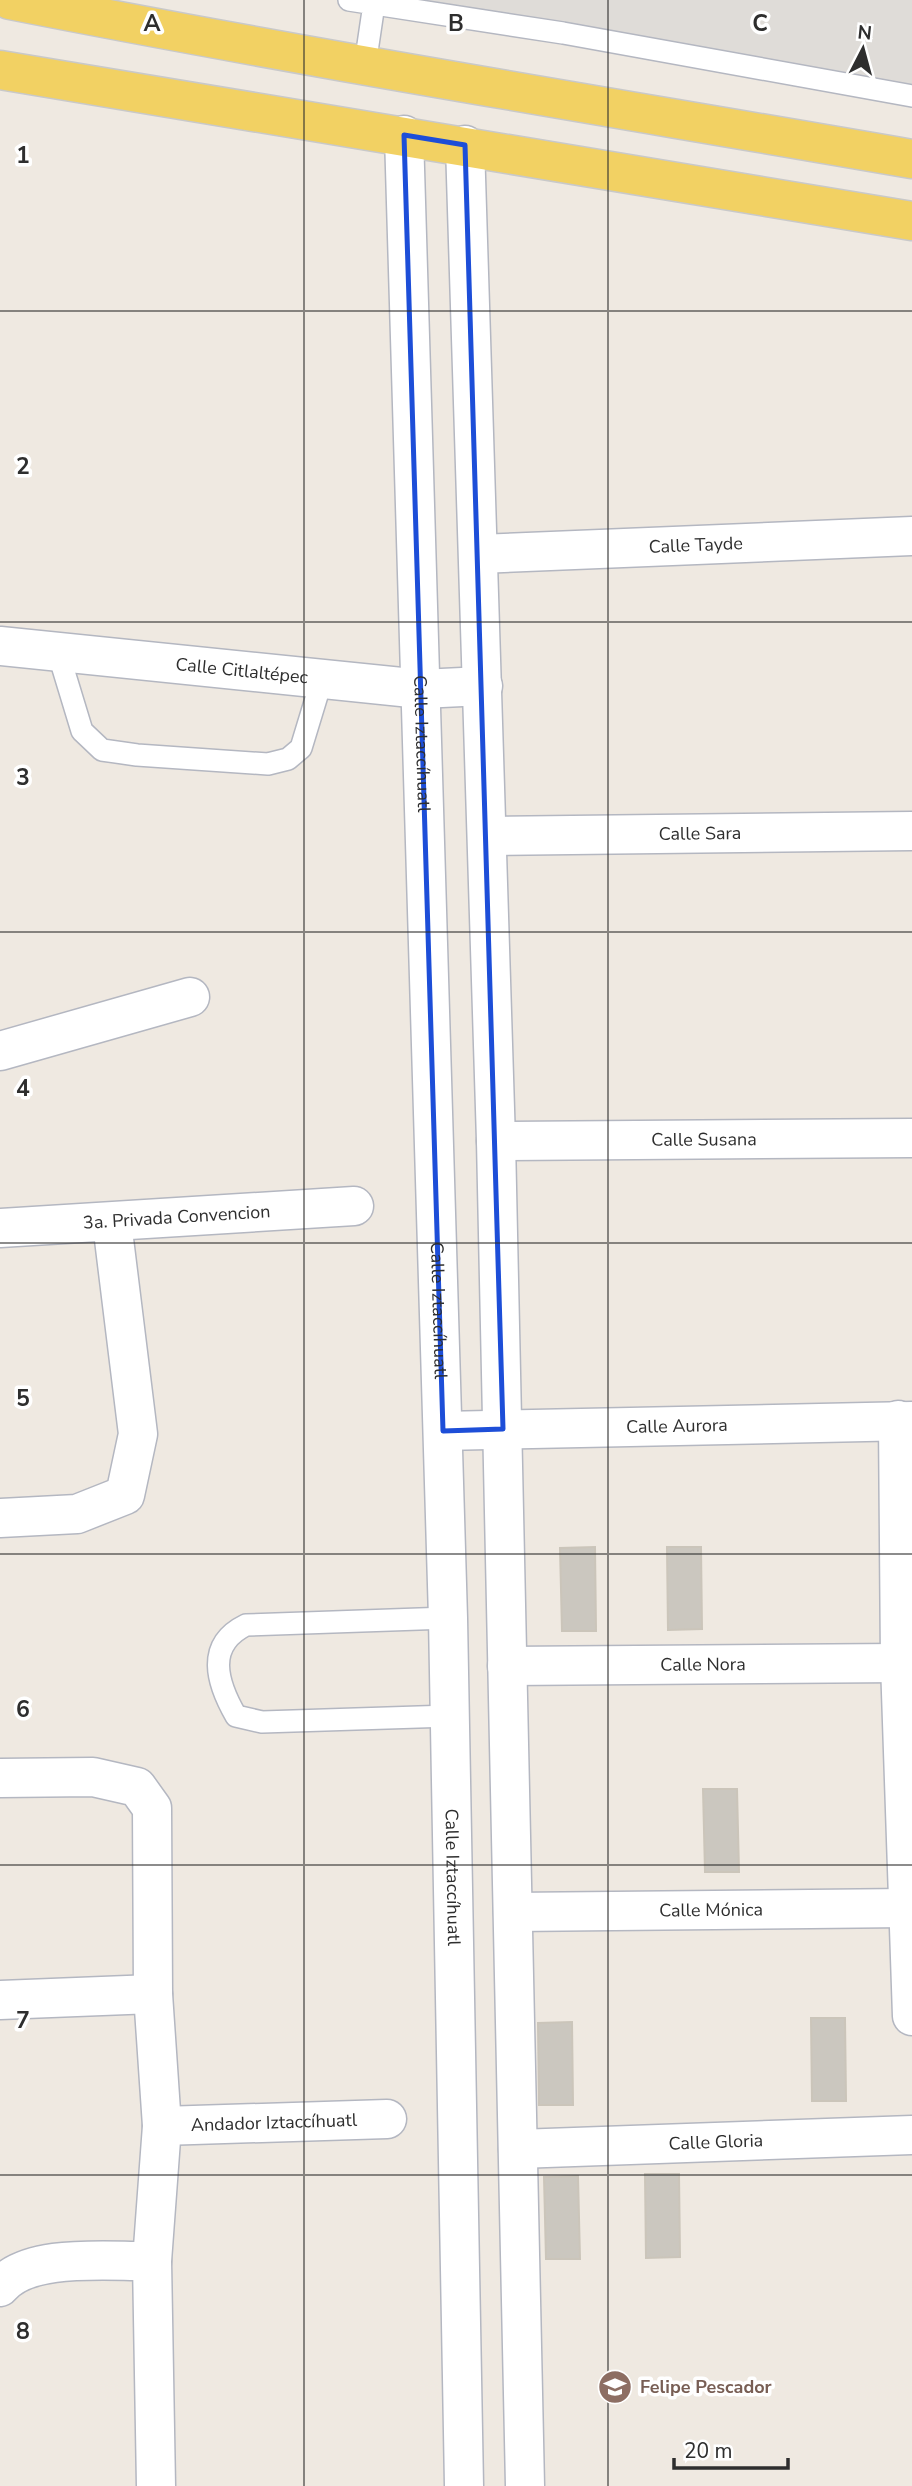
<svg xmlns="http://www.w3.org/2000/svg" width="912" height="2486" viewBox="0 0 912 2486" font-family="'Nunito Sans',sans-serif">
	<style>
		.plaza { fill: #dfdcd8 }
		.building { fill: #cbc7bf; stroke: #cbc5ba; stroke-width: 2 }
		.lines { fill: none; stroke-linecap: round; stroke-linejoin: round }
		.service-casing { stroke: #b4b7c1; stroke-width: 24 }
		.minor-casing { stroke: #b4b7c1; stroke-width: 41 }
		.primary-casing { stroke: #c9c9c9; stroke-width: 41 }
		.service { stroke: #fff; stroke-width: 21 }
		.minor { stroke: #fff; stroke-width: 38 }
		.primary { stroke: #f2d163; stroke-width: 38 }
		.marked { fill: none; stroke: #1d4ed8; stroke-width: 5; stroke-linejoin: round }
		.grid { fill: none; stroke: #2e2e2e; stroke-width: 2; stroke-opacity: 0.55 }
		.labels { text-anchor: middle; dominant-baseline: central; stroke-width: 7; stroke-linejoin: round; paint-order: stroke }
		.street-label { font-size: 18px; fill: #2e2e2e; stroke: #fff }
		.education-label { font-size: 18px; font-weight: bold; fill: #785e54; stroke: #fff; text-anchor: start }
		.grid-label { font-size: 23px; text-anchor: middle; font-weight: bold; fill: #2e2e2e; stroke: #fff; stroke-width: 7; stroke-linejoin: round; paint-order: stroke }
	</style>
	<rect width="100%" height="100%" fill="#efe9e1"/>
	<path class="plaza" d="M395 0H912V86Z"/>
	<path class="building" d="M595 1547 596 1631H562L560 1548Z
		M667 1547H701L702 1629 668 1630Z
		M703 1789H737L739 1872H705Z
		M811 2018H845L846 2101H812Z
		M572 2022 573 2105H539L538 2023Z
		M645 2174H679L680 2257 646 2258Z
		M578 2176 580 2259H546L544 2177Z"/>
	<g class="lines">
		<g class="service-casing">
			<path id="service" d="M349 0 563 33 912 96
				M365 65 374 4
				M58 652 82 731 102 750 137 755 268 764 288 759 301 748 322 679
				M448 1618 246 1625C205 1645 217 1683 236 1716L262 1722 450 1716"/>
		</g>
		<g class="minor-casing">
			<g id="minor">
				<path id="s1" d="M404 135 448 1618 464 2486"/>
				<path d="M465 145 496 1141 525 2486"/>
				<path id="s2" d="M479 554 912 536"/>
				<path id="s3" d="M0 646 421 689 483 686"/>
				<path id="s4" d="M488 836 912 831"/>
				<path d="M0 1051 190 997"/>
				<path id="s5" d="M496 1141 912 1138"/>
				<path id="s6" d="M0 1228 354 1206"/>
				<path d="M898 1420 900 1663 912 2016"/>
				<path id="s7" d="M443 1431 912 1421"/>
				<path d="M0 1518 77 1514 125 1495 138 1434 112 1223"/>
				<path id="s8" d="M507 1666 900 1663"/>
				<path d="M0 1778 93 1777 137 1787 152 1808 153 1994 162 2126 152 2261 156 2486"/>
				<path id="s9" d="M513 1912 907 1908"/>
				<path d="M0 2000 153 1994"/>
				<path id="s10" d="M162 2126 387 2119"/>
				<path id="s11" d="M518 2149 912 2135"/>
				<path d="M0 2287C29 2252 109 2262 152 2261"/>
			</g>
		</g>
		<g class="primary-casing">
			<path id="primary" d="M10 0C310 59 611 107 912 159
				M0 70 912 221"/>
		</g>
		<use href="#service" class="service"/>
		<use href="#minor" class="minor"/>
		<use href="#primary" class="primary"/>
	</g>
	<path class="marked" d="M404 135 465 145 503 1429 443 1431Z"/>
	<path class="grid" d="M304 0V2486M608 0V2486M0 311H912M0 622H912M0 932H912M0 1243H912M0 1554H912M0 1865H912M0 2175H912"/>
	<defs>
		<g id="school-disc" transform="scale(1.75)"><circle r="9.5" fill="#8d6e63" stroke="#fff"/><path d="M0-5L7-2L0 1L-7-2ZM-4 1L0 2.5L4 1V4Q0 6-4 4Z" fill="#fff"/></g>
	</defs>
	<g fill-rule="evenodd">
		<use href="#school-disc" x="615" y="2387"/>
	</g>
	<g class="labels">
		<g class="street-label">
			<text stroke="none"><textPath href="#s2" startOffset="217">Calle Tayde</textPath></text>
			<text stroke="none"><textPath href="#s3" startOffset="243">Calle Citlaltépec</textPath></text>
			<text stroke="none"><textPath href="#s1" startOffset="609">Calle Iztaccíhuatl</textPath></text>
			<text stroke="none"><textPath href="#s4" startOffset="212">Calle Sara</textPath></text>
			<text stroke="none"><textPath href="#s5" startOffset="208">Calle Susana</textPath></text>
			<text stroke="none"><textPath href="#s6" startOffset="177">3a. Privada Convencion</textPath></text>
			<text stroke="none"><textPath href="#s1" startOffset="1176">Calle Iztaccíhuatl</textPath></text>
			<text stroke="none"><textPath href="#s7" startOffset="234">Calle Aurora</textPath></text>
			<text stroke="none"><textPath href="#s8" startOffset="196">Calle Nora</textPath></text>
			<text stroke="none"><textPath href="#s1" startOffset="1743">Calle Iztaccíhuatl</textPath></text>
			<text stroke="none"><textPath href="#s9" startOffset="198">Calle Mónica</textPath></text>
			<text stroke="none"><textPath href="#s10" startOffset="112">Andador Iztaccíhuatl</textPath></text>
			<text stroke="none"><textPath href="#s11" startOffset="198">Calle Gloria</textPath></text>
		</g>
		<g class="education-label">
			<text x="640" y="2387">Felipe Pescador</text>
		</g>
	</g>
	<g class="grid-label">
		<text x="152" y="31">A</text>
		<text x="456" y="31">B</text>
		<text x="760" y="31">C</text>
		<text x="23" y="163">1</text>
		<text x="23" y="474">2</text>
		<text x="23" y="785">3</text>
		<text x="23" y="1096">4</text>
		<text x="23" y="1406">5</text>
		<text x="23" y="1717">6</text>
		<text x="23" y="2028">7</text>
		<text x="23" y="2339">8</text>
	</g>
	<g transform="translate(863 49) rotate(6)" stroke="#ffffff" stroke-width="5" paint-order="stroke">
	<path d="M0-5L12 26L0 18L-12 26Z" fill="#2e2e2e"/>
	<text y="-10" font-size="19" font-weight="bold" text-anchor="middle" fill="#2e2e2e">N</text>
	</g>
	<path d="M674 2458v10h114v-10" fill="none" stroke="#2e2e2e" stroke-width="3.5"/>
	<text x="684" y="2458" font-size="21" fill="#2e2e2e" stroke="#ffffff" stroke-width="5" paint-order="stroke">20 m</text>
</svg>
